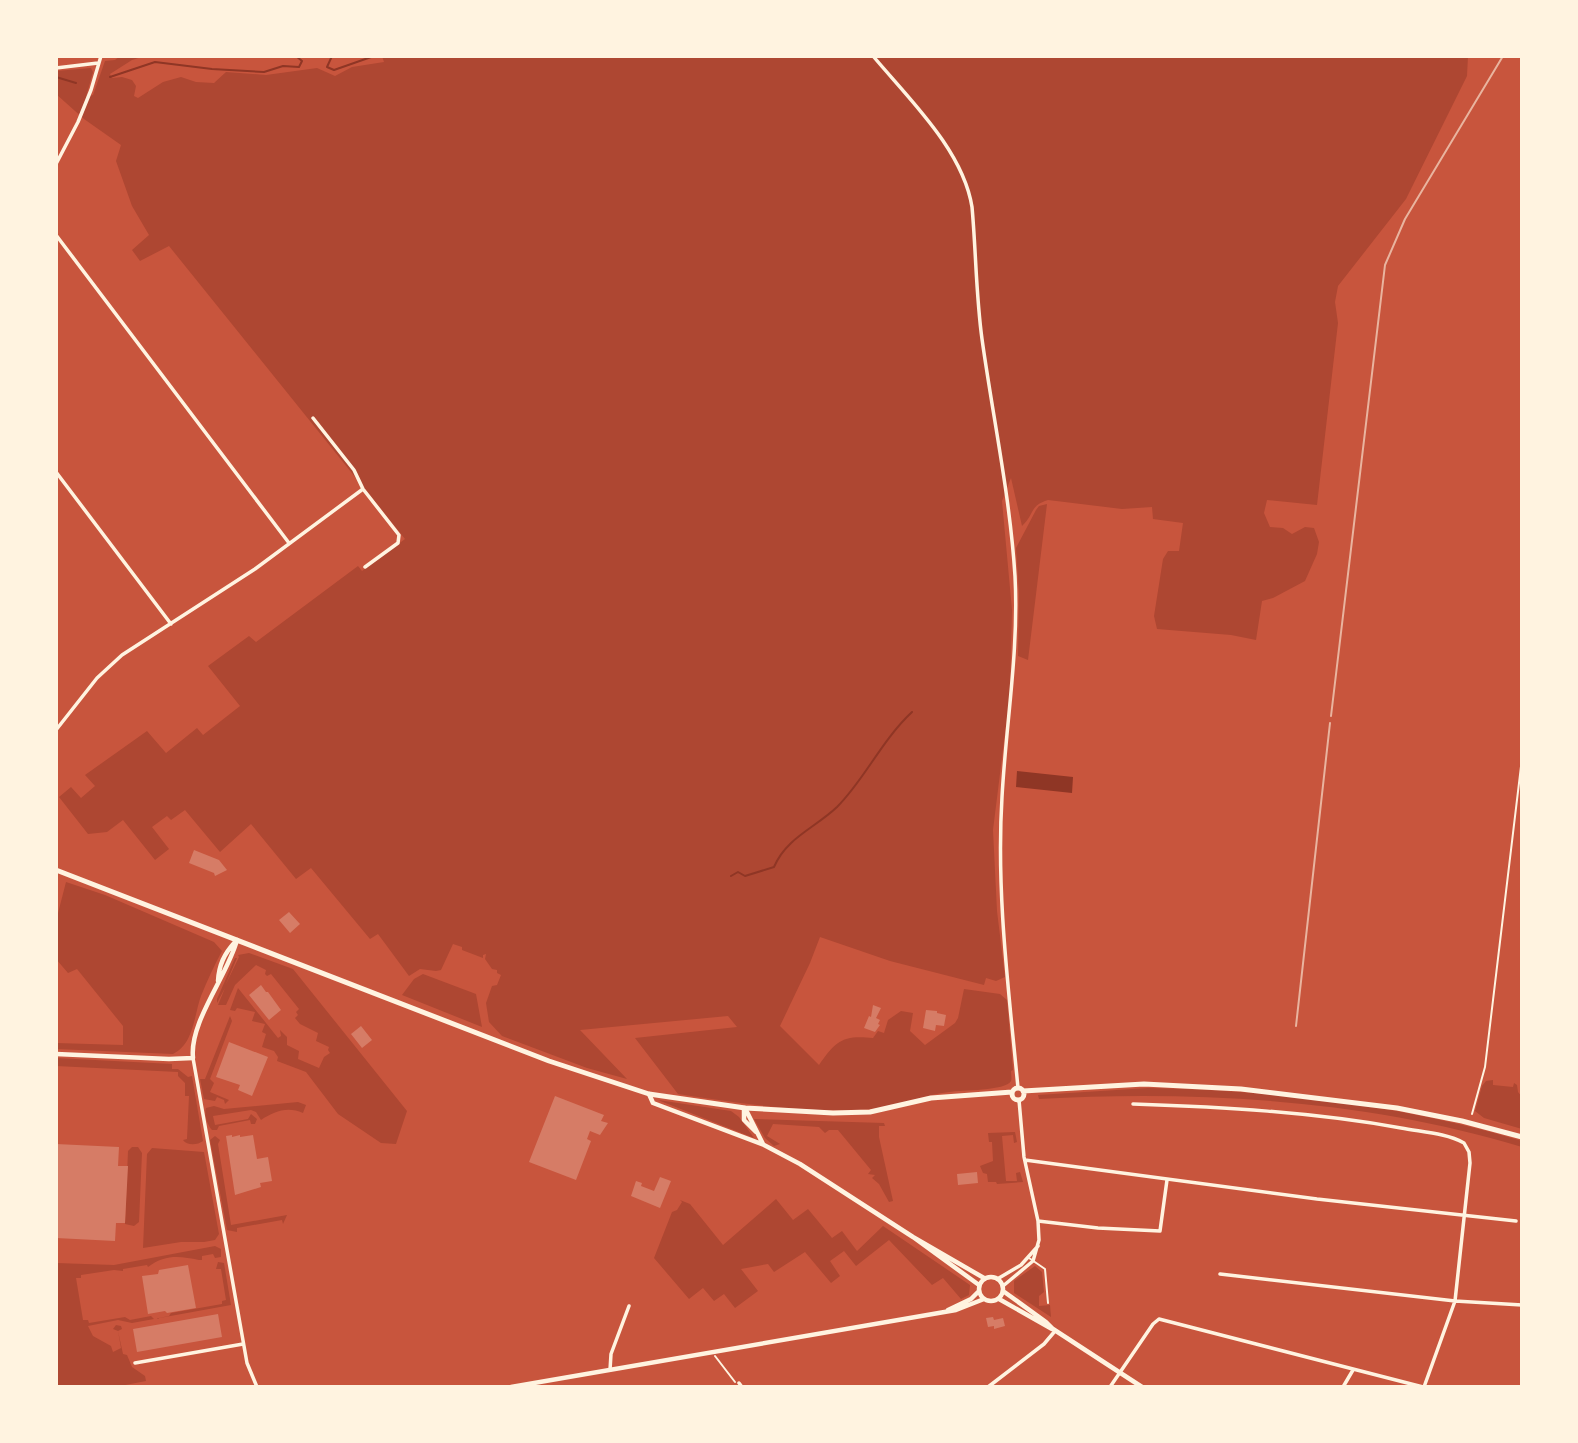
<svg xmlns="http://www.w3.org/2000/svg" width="1578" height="1443" viewBox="0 0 1578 1443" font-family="'Golos Text',sans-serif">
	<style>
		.green { fill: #ae4732 }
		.water { fill: #8f3625 }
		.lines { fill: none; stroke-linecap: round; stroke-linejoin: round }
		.stream { stroke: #8f3625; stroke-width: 2 }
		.building { fill: #d67c66 }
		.path { stroke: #fff3e0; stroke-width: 2 }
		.service { stroke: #fff3e0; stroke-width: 2 }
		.minor { stroke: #fff3e0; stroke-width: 3.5 }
		.tertiary { stroke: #fff3e0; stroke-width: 4.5 }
		.primary { stroke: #fff3e0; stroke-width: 5 }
		.rail { stroke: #e9b49f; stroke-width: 2 }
	</style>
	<rect width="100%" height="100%" fill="#c8553d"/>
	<path class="green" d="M120 56H145L132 60 110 74 112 78 122 77 132 80 136 86 134 96 138 98 163 82 181 77 196 82 214 83 226 72 266 75 317 68 335 76 352 67 384 62 382 56H1468L1467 76 1406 199 1338 286 1335 302 1338 323 1317 505 1267 500 1264 513 1270 527 1283 528 1292 534 1305 527 1314 528 1319 542 1317 554 1305 581 1273 598 1262 601 1256 640 1231 635 1157 629 1154 616 1163 559 1168 551H1179L1183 523 1153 519 1152 507 1122 509 1048 500C1029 506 1035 514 1022 526L1011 478 1002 501 1012 610 1010 693 993 830 997 911 1005 977 996 981 986 978 984 985 890 961 820 937 810 963 780 1026 819 1065C836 1041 842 1035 873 1038L878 1031 884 1033 888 1020 901 1011 913 1013 910 1031 925 1045 955 1023 958 1018 964 989 1000 994 1007 1000 1013 1070 1011 1071C1011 1073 1012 1079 1011 1081 1006 1091 961 1090 949 1092 926 1094 904 1105 881 1108 814 1115 744 1104 678 1094L635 1038 737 1027 728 1016 580 1030 627 1079 587 1068 502 1036 489 1022 486 1003 492 986 497 985 501 975 497 973V970L492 969 485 959 486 954 483 955V958L462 950V947L453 944 441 970 436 971 420 969 409 976 378 934 370 939 311 868 296 879 251 824 220 852 185 810 171 820 167 816 152 827 169 849 155 860 123 820 107 832 88 834 59 797 71 787 81 798 95 786 85 775 147 731 166 753 197 728 203 735 240 706 208 666 249 636 256 642 358 566 362 571 405 539 169 246 140 261 132 250 149 235 132 206 116 161 121 145 84 119 56 94V71L91 68 93 72 86 97 93 95 105 61 115 60Z
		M1047 504 1028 660 1018 656 1019 594 1016 548 1036 510 1039 506Z
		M66 882 105 895 214 942 222 951C214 966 207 981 201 996 194 1015 194 1044 173 1054L56 1049V1043L123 1045V1026L77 969 68 973 56 959V921Z
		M249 953 293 969 407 1111 396 1144 381 1143 338 1114 306 1072 277 1061 278 1057 274 1051 262 1047 266 1034 262 1032 265 1024 252 1021 255 1012 237 1008 235 1011 230 1010 238 988 278 1038 281 1036 280 1030 287 1037V1045L299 1051 298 1059 319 1068 324 1057 330 1053 328 1050 329 1047 316 1041 318 1033 300 1024 295 1018 298 1015 296 1012 299 1009 271 974 267 976 265 974 266 970 256 965 235 985 226 1005H218L225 988 217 1003V999L235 958H237L225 986 239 957 238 955Z
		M423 974 476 994 482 1027 402 995 414 979Z
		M230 1016 232 1021 210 1079 214 1083 210 1092 229 1100 225 1104 224 1100 217 1097 215 1101 204 1099 200 1079H205Z
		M56 1058 172 1064V1069H178L188 1077 192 1076 203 1141C198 1145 187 1146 183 1140L187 1139 189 1096H185V1083L178 1076V1072L56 1066Z
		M1493 1080V1085L1513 1087 1514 1083 1517 1085 1518 1092 1522 1097V1129L1484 1118 1475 1111 1482 1086 1486 1081Z
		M1148 1088C1272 1090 1403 1105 1522 1141V1147C1368 1100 1199 1090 1039 1099L1038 1095Z
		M658 1100 731 1111 739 1117 754 1138Z
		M298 1102 306 1105 303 1113C288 1106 274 1111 261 1120L256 1112 251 1110 213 1116 215 1125 248 1119 251 1114 257 1119 255 1124H251L250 1120 219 1126 217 1130H212C207 1124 204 1115 206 1108L214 1106 224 1109Z
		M754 1119 884 1123 885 1126H879V1137L893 1201 889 1202 879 1184 872 1178 875 1175 868 1174 871 1170 838 1130H829L825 1133 819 1127 773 1124 767 1136 780 1144 774 1146 765 1138Z
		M1015 1132 1017 1142 1014 1143 1013 1135 1002 1136 1006 1181H1017L1016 1173 1020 1172 1023 1182 997 1184 996 1182H988L987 1174 983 1173 980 1166 993 1161 992 1142H989L988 1133Z
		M215 1136 220 1140 218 1144 231 1225 287 1215 283 1224 282 1220 237 1228V1232L227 1230 210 1140Z
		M132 1147H138L142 1153 139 1222 134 1226 125 1224 128 1151Z
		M152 1148 204 1152 219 1234 215 1240 204 1242H181L143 1248 147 1154Z
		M776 1199 793 1220 808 1209 832 1238 842 1231 857 1251 883 1226 970 1285 969 1295 961 1299 943 1278 932 1285 889 1240 856 1266 844 1251 830 1261 840 1276 831 1283 805 1252 774 1272 768 1264 741 1269 758 1291 735 1308 724 1294 714 1301 703 1288 689 1299 654 1258 672 1212 677 1210 682 1202 680 1200 690 1204 723 1245Z
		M215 1246 221 1249V1257L215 1258 213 1254 202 1256V1260H199C180 1256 165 1254 148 1267L147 1265 123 1269V1271L114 1270 81 1275V1278H76L83 1320H88L89 1323 125 1317 130 1320 151 1316 154 1319 169 1316 171 1313 222 1304V1301L226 1300 221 1269H216L218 1262 224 1263 231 1305 132 1323 118 1320 88 1326 93 1336 111 1346 113 1352 121 1348 118 1331 113 1329 116 1325 121 1326 122 1329 118 1331 123 1354 127 1355 132 1367 145 1376 146 1381 115 1387H56V1263L114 1265Z
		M1035 1266 1042 1272 1044 1292 1039 1296V1306L1050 1305 1051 1317 1014 1293V1281Z"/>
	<path class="water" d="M1017 771 1073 777 1072 793 1016 787Z"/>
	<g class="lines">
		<path class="stream" d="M332 56 327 67 334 70 374 56
			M425 56H432
			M56 77 76 83
			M110 77 155 62 212 69 264 72 283 66 299 67 302 61 296 56
			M731 876 738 872 745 876 774 867C786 838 815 828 837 807 865 779 881 741 912 712"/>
	</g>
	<path class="building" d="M194 850 219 860 227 870 215 876 214 873 189 863Z
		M289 912 300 924 290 933 279 920Z
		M261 985 266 992H268L281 1010 269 1020 249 995Z
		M873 1005 881 1008 876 1018 880 1020 878 1024 880 1025 875 1032 864 1028 869 1016 871 1017Z
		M926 1010 937 1011V1013L946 1015 944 1026 936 1025 935 1031 923 1028Z
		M361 1026 372 1040 362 1048 351 1034Z
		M229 1042 268 1057 252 1096 238 1090 240 1085 216 1077Z
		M555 1096 604 1115 601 1121 608 1123 600 1135 590 1131 587 1139 591 1141 576 1180 529 1162Z
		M232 1135V1137L240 1135V1137L253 1135 257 1159 268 1157 272 1181 260 1183 261 1187 235 1195 226 1136Z
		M56 1144 119 1147 118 1166H128L125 1223H116L115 1241 56 1238Z
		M977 1172 978 1183 958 1185 957 1174Z
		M660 1177 671 1181 660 1208 631 1196 636 1181 642 1183 641 1186 654 1191Z
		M188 1265 196 1308 167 1313 165 1311 148 1314 142 1276 158 1274 159 1270Z
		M218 1314 222 1337 137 1352 133 1329Z
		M993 1317 994 1320 1003 1318 1005 1326 994 1329V1326L988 1327 986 1318Z"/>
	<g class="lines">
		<path class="path" d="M715 1356 735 1382"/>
		<path class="service" d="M1472 1114 1485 1067 1522 758
			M1029 1258 1045 1269 1048 1303"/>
		<path class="minor" d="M873 56C909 99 963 150 972 207 976 251 976 296 982 339 993 418 1010 496 1015 576 1019 651 1006 723 1002 797 996 894 1009 992 1018 1088
			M56 68 98 63
			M56 164 78 122 91 90 101 56
			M56 235 289 543
			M313 418 354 470 363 489 399 535 398 543 365 567
			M56 472 171 624
			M56 730 97 678 122 655 255 569 363 489
			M193 1058 247 1363 257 1387
			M1133 1104C1222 1107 1313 1112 1401 1128 1421 1132 1446 1133 1464 1143L1469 1152 1470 1163 1455 1301 1424 1387
			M1025 1160 1317 1199 1516 1221
			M1038 1221 1098 1228 1160 1231 1167 1180
			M1220 1274 1455 1301 1522 1305
			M999 1278 1021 1265 1038 1246
			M1003 1286 1033 1261 1039 1240 1038 1221 1024 1157 1019 1100
			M135 1363 243 1344
			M610 1370 611 1354 629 1306
			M739 1383 742 1387
			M988 1387 1044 1344 1055 1331
			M1110 1387 1153 1324 1159 1319 1423 1387
			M1343 1387 1353 1370"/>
		<path class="tertiary" d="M218 981C219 965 224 954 235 942
			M56 1054 169 1059 193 1058C189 1022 228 975 237 940
			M649 1094 653 1103 764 1145 800 1164 913 1237 984 1278
			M745 1108 763 1144
			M744 1109V1120L756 1132
			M913 1237 979 1285
			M979 1289a12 12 0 1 1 24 0a12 12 0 1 1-24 0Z
			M1003 1291 1046 1322 1053 1329 1142 1387
			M999 1299 1052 1329
			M948 1310 971 1299 979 1291
			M511 1387 956 1310 984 1299"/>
		<path class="primary" d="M56 870 549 1061 649 1094 745 1108 833 1113 870 1112 931 1098 1012 1092
			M1012 1094a6 6 0 1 1 12 0a6 6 0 1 1-12 0Z
			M1023 1091 1144 1084 1241 1089 1397 1108 1462 1121 1522 1137"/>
		<path class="rail" d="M1331 716 1385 265 1405 219 1503 56
			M1296 1026 1330 723"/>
	</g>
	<rect width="1578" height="1443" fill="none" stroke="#fff3e0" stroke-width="116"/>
</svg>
